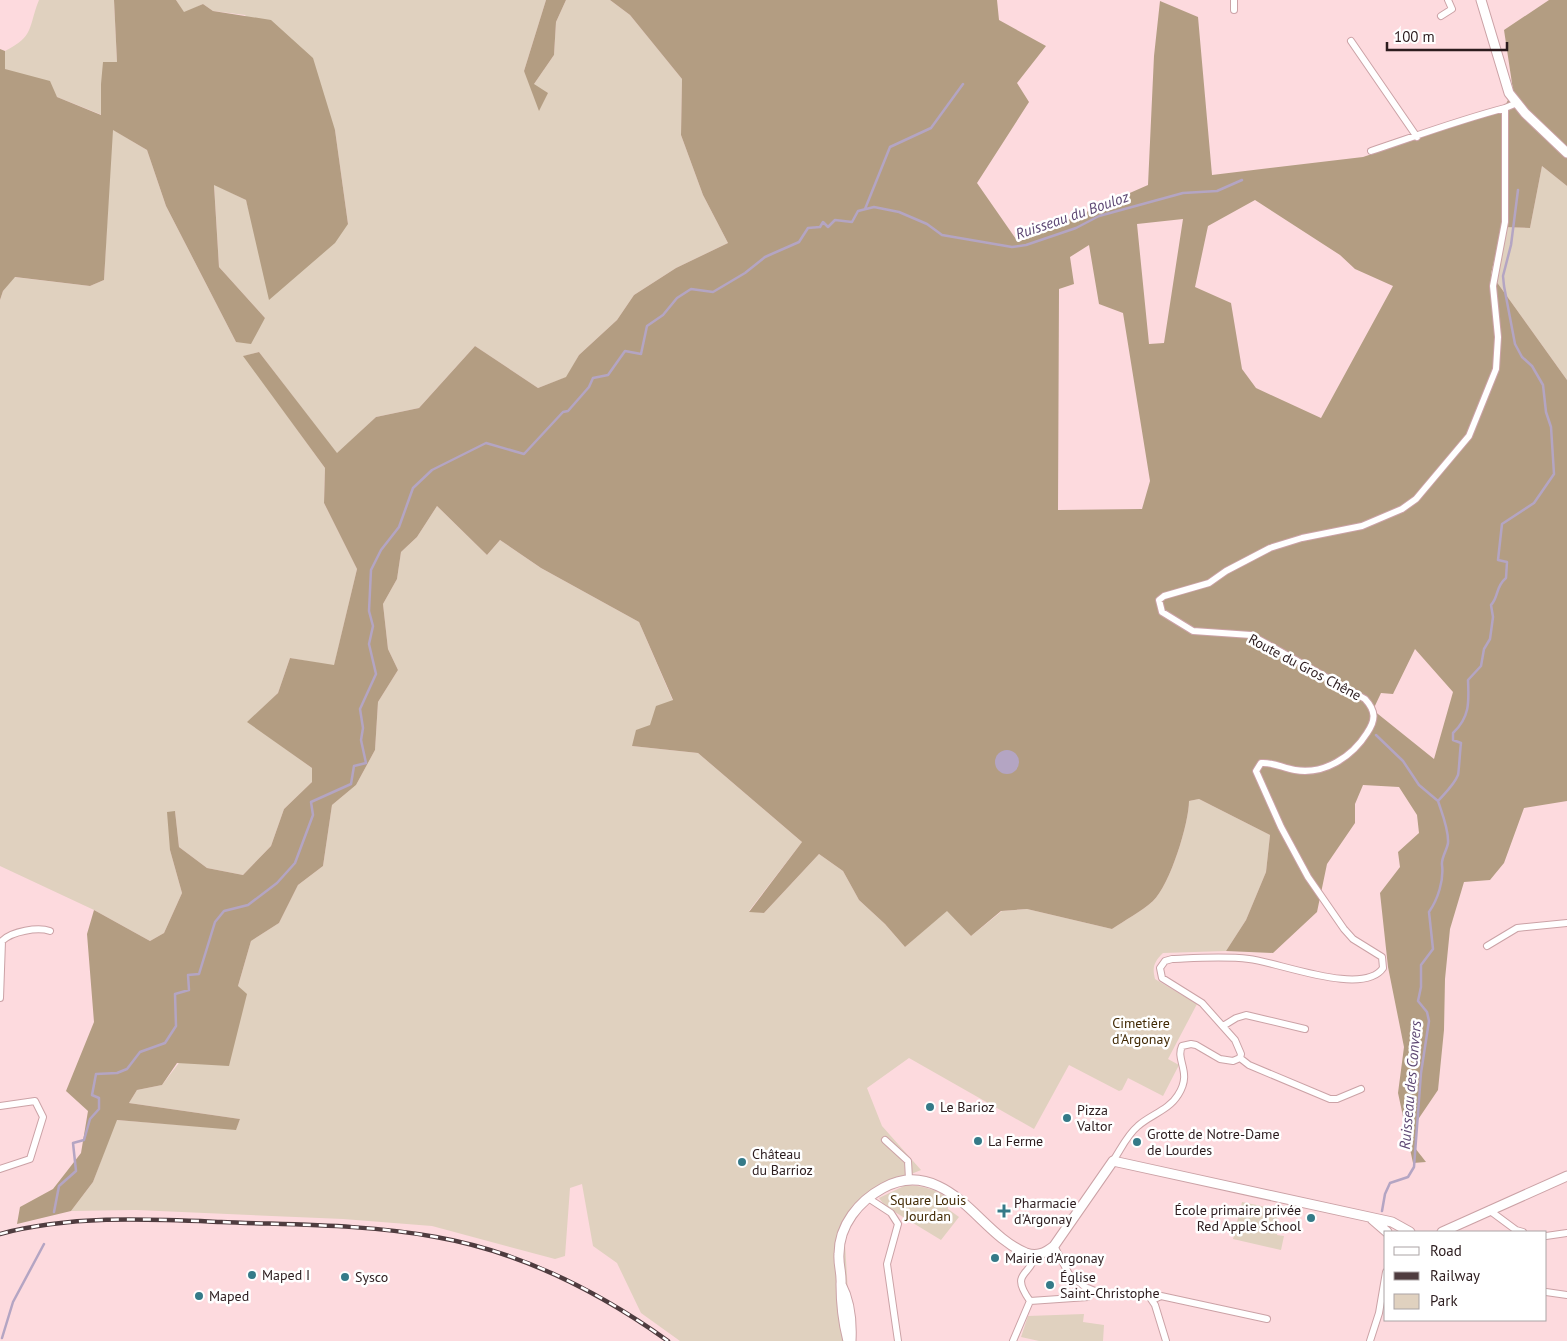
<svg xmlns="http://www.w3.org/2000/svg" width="1567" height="1341" viewBox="0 0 1567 1341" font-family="'PT Sans',sans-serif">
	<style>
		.green { fill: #e0d1bf }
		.forest { fill: #b39d82; fill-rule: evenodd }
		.water { fill: #b4a5c3 }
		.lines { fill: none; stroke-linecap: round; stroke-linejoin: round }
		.stream { stroke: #b4a5c3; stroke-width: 2.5 }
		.street-casing { stroke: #cba2a6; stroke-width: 8 }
		.secondary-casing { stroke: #cba2a6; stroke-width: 11 }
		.street { stroke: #fff; stroke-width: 6 }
		.secondary { stroke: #fff; stroke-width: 9 }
		.rail-casing { stroke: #4f3c3f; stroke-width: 4.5 }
		.rail { stroke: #fff; stroke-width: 2.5; stroke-dasharray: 8; stroke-linecap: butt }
		.poi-dot { fill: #357a88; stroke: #fff; stroke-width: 2 }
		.labels { text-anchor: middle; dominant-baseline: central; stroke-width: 5; stroke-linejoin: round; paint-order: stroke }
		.street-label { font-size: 14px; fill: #2c1c1e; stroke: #fff }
		.park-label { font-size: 14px; fill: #422a05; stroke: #fff }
		.poi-label { font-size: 14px; fill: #2c1c1e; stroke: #fff; text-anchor: start }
		.water-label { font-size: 15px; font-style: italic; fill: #5d4773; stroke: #fff }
	</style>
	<rect width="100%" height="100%" fill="#fddade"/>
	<path class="green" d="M39 0H114L117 62 101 84 102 115 57 97 5 69V51C35 36 28 27 39 0Z
		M176 0H546L524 71 534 84 554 55 556 22 566 0H610L630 15 682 79 681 135 703 195 728 243 676 268 634 295 617 320 579 355 567 377 538 388 475 346 419 408 376 417 337 454 259 352 244 356 325 468 324 503 357 569 334 666 290 658 278 693 248 722 312 768V782L284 809 271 846 243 875 207 868 179 847 175 811 170 850 182 893 164 933 150 941 94 910 0 866V300L3 291 14 277 90 286 104 280 112 129 147 150 166 206 236 342 265 318 219 267 214 184 246 200 255 233 348 224 335 130 245 15 213 11 203 4 184 13Z
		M1542 166 1567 186V380L1491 274 1502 227 1530 228Z
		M437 506 487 555 500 540 541 568 639 622 673 701 632 746 698 753 802 842 749 911 764 913 819 854 843 871 859 900 885 924 905 947 947 910 971 936 1002 911 1027 909 1112 929C1125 920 1141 912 1153 901 1170 885 1189 823 1189 801L1199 799 1270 835 1266 872 1246 920 1226 951 1163 953C1154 962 1152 967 1155 979L1197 1004 1168 1059 1179 1065 1163 1096 1128 1078 1122 1090 1119 1091 1069 1065 1034 1129 909 1058 867 1088 882 1126 921 1170 877 1188 844 1228 851 1341H680L641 1313 617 1263 593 1246 582 1184 570 1188 565 1256 555 1259 432 1226 343 1219 136 1210 71 1211 93 1182 116 1120 236 1129 240 1119 129 1103 137 1090 162 1085 238 986 251 941 279 923 298 885 323 866 332 805 356 785 375 750 378 702 398 670 388 649 383 604 397 579 401 552 417 537Z
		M906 1185C921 1186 935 1188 947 1198L948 1209 959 1217 941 1240 885 1206 879 1198Z
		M1242 1202 1271 1208 1280 1223 1277 1235 1284 1236 1281 1250 1233 1239Z
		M1084 1314 1083 1322 1104 1325 1103 1341H1039L1021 1337 1028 1316Z"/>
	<path class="forest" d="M114 0H176L184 12 203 4 213 11 271 20 313 58 335 130 348 224 335 243 269 300 246 200 214 185 219 267 265 318 251 344 236 342 166 206 147 150 113 130 104 280 90 286 15 277 3 291 0 300V49L5 51V69L50 81 57 97 101 115V84L103 62H117Z
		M546 0H566L556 22 554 55 534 84 548 93 539 111 524 71Z
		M610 0H997L999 20 1046 46 1017 83 1029 102 977 183 1018 242 1148 185 1154 56 1160 1 1198 17 1212 175 1363 157 1503 110 1513 90 1504 30 1549 0H1567V186L1542 166 1530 228 1502 227 1491 274 1567 380V801L1524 808 1504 863 1490 880 1464 882 1450 929 1445 979 1444 1030 1438 1090 1417 1121 1415 1148 1426 1162 1413 1163 1398 1093 1404 1047 1388 967 1380 893 1400 867 1398 852 1419 833 1417 815 1399 787 1363 785 1355 804V823L1327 864 1317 912 1273 953 1226 951 1246 920 1266 872 1270 835 1199 799 1189 801C1189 823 1170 885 1153 901 1141 912 1125 920 1112 929L1027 909 1001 911 971 936 947 911 905 947 885 924 859 900 843 871 819 854 764 913 749 912 802 842 698 753 632 746 636 730 650 725 656 706 673 700 639 622 541 568 500 540 487 555 437 506 417 537 401 552 397 579 383 604 388 649 398 670 378 702 375 750 356 785 332 805 323 866 298 885 279 923 251 941 238 986 247 994 229 1066 177 1063 162 1085 137 1090 129 1103 240 1119 236 1130 117 1120 93 1182 71 1211 17 1224 20 1207 53 1189 81 1153 88 1111 66 1091 94 1022 87 934 94 910 150 941 164 933 182 893 170 850 167 812 175 811 179 847 207 868 243 875 271 846 284 809 312 782V768L247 722 278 693 290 658 334 665 357 569 324 503 325 468 243 356 259 352 337 453 376 417 419 408 475 346 538 388 566 377 579 355 617 320 634 295 676 268 728 243 703 195 681 135 682 79 630 15ZM1255 200 1340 255 1355 269 1393 286 1321 418 1256 388 1242 369 1231 303 1195 287 1208 226ZM1183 219 1164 343 1149 344 1137 224ZM1089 245 1099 304 1123 313 1150 481 1142 509 1058 510 1059 289 1074 284 1070 257ZM1415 649 1453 692 1434 759 1373 710 1381 693 1393 694Z"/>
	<path class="water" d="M995 762a12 12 0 1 1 24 0a12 12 0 1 1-24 0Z"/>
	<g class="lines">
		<path class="stream" d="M865 209 890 147 931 128 963 84
			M1376 735 1403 761 1419 785 1438 801
			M1382 1211 1385 1194 1390 1183 1408 1177 1414 1167 1421 1073 1429 1021 1427 1012 1418 1001 1421 987V965L1433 949 1429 912C1438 899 1444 880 1442 865 1441 858 1447 850 1448 843 1449 830 1442 813 1438 801 1445 793 1454 785 1458 775 1459 771 1460 750 1461 743L1453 740V733C1470 717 1469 702 1468 680L1481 666 1484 649 1490 639 1493 617 1491 605C1499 597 1495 587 1506 578L1507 562 1498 560 1502 524 1534 503 1554 474 1551 427 1546 412 1543 385 1532 366 1522 357 1515 344 1504 286 1503 276 1511 245 1518 190
			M54 1212 59 1186 76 1171 73 1143 84 1140 90 1119 99 1109V1098L92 1095 96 1074 117 1073 127 1069 140 1052 165 1043 176 1026 175 994 189 990 188 975 199 974 215 922 224 911 248 905 277 883 295 863 313 815 311 802 351 784 354 766 366 763 361 740 363 728 360 709 376 674 369 644 373 626 369 611 371 570 381 550 399 527 413 488 432 470 486 443 524 454 563 412 568 411 589 387 593 378 608 375 625 351 641 354 647 326 663 315 677 298 691 289 713 292 745 273 765 257 799 242 808 228 820 227 823 222 828 227 835 220 852 222 858 211 874 207 899 212 927 224 942 235 1012 247 1026 245 1076 228 1099 216 1183 193 1217 191 1242 180
			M2 1338 13 1302 44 1244"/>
		<g class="street-casing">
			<path id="street" d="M1234 10V0
				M1441 16 1452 9 1448 0
				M1351 41 1417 137
				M1371 151C1416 136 1459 120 1505 108
				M1487 946 1517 928 1567 923
				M0 998 2 941C12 931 38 927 50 931
				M1223 1026 1236 1018 1246 1015 1305 1029
				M1240 1058 1249 1065 1330 1099H1337L1361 1089
				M0 1106 35 1101 43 1117 30 1159 0 1169
				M885 1140 908 1161 909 1179
				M1113 1161C1121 1149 1127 1135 1138 1126 1150 1115 1169 1110 1178 1095 1193 1072 1175 1061 1182 1046L1191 1044 1196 1045 1220 1059 1233 1061 1240 1058 1241 1054 1235 1040 1202 1003 1162 978 1160 968 1165 961 1172 959C1197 958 1224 956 1249 959 1278 962 1363 997 1383 968L1382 957 1353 939 1344 929 1308 877 1281 827 1256 771 1261 763C1273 762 1283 768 1295 770 1324 775 1352 757 1367 733 1376 720 1376 711 1365 699L1251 635 1193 631 1162 612 1159 600 1164 596 1209 583 1226 571 1270 548 1302 538 1362 526 1402 509 1416 499 1469 436 1496 369 1498 337 1493 286 1505 222V108L1517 103
				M868 1198 891 1213 898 1224 887 1264 898 1341
				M1489 1210 1516 1230 1523 1232
				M1546 1236 1567 1233
				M1054 1246 1069 1274 1085 1287 1100 1293H1141L1149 1296 1155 1305 1166 1341
				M1546 1292 1567 1295
				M1152 1300 1161 1296 1267 1319
				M1030 1301 1088 1297 1094 1291
				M1030 1301C1009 1271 1031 1277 1035 1255
				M1013 1341 1030 1301
				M1370 1341 1379 1313 1386 1272"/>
		</g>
		<g class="secondary-casing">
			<path id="secondary" d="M1481 0 1509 93 1525 113 1567 153
				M1372 1219 1387 1232
				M1442 1232 1567 1176
				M841 1284C850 1301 852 1322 851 1341
				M848 1341C843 1322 841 1304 841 1284 842 1274 838 1264 839 1254 839 1225 859 1201 883 1188 901 1178 919 1177 938 1186 971 1201 992 1239 1026 1253 1037 1257 1045 1253 1054 1246L1113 1161 1392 1222 1410 1232"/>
		</g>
		<use href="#street" class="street"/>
		<use href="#secondary" class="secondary"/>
		<g class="rail-casing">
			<path id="rail" d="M0 1234C72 1215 148 1219 221 1222 293 1225 365 1224 436 1237 522 1252 598 1291 668 1341"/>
		</g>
		<use href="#rail" class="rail"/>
	</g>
	<g class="poi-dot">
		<circle cx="930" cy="1107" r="5"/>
		<circle cx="1067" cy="1118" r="5"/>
		<circle cx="978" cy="1141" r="5"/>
		<circle cx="1137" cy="1142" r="5"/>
		<circle cx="742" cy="1162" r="5"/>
		<path d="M1001.5 1203.5h5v5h5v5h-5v5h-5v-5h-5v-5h5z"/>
		<circle cx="1311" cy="1218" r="5"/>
		<circle cx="995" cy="1258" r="5"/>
		<circle cx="252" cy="1275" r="5"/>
		<circle cx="345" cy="1277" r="5"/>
		<circle cx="1050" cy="1285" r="5"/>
		<circle cx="199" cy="1296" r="5"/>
	</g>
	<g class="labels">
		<g class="street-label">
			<text transform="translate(1305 667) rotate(28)">Route du Gros Chêne</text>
		</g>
		<g class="park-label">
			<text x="1141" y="1023">Cimetière<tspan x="1141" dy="16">d'Argonay</tspan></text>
			<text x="928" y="1200">Square Louis<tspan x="928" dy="16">Jourdan</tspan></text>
		</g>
		<g class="poi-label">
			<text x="940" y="1107">Le Barioz</text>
			<text x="1077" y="1110">Pizza<tspan x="1077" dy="16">Valtor</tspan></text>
			<text x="1147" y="1134">Grotte de Notre-Dame<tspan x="1147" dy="16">de Lourdes</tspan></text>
			<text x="988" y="1141">La Ferme</text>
			<text x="752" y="1154">Château<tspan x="752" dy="16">du Barrioz</tspan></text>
			<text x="1014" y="1203">Pharmacie<tspan x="1014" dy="16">d'Argonay</tspan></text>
			<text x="1301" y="1210" text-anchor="end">École primaire privée<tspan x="1301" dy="16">Red Apple School</tspan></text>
			<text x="1005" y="1258">Mairie d'Argonay</text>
			<text x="262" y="1275">Maped I</text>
			<text x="355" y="1277">Sysco</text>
			<text x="1060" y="1277">Église<tspan x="1060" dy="16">Saint-Christophe</tspan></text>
			<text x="209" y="1296">Maped</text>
		</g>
		<g class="water-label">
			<text transform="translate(1072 215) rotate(-19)">Ruisseau du Bouloz</text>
			<text transform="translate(1410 1085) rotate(-85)">Ruisseau des Convers</text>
		</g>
	</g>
	<rect x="1384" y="1231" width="162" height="90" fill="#ffffff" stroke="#aba4a5"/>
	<rect x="1394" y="1247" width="25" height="8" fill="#ffffff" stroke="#aba4a5"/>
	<text x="1430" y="1256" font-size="15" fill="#2c1c1e">Road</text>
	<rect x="1394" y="1272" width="25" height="8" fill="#4f3c3f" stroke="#aba4a5"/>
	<text x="1430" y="1281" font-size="15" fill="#2c1c1e">Railway</text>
	<rect x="1394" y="1294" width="25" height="15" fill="#e0d1bf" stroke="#aba4a5"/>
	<text x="1430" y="1306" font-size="15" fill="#2c1c1e">Park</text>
	<path d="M1387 42v8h120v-8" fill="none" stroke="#2c1c1e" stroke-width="2.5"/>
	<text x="1394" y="42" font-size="15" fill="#2c1c1e" stroke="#ffffff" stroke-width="4" paint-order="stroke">100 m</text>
</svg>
